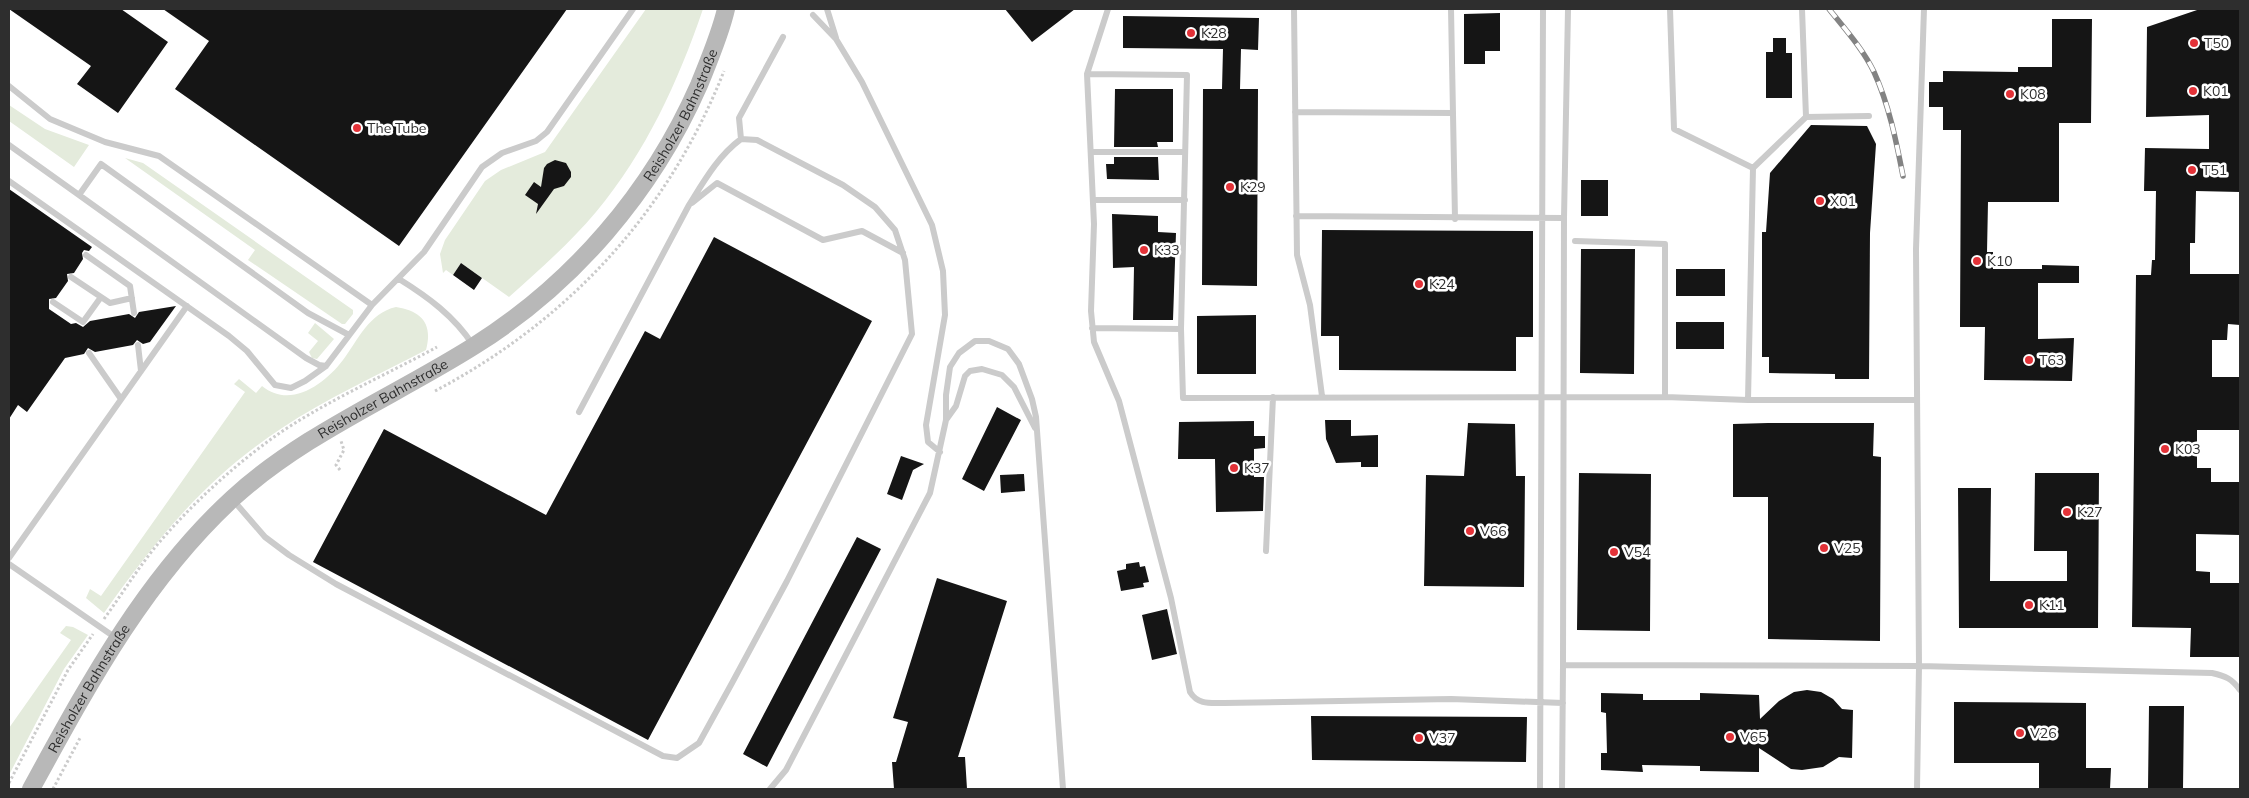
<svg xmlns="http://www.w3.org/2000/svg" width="2249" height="798" font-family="Mulish,sans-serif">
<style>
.green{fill:#e4ebdc}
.building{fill:#151515}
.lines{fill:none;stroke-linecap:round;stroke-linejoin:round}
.path{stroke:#cbcbcb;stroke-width:3;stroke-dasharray:2.5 2.5;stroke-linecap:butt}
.service{stroke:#cbcbcb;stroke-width:6}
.secondary{stroke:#b8b8b8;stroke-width:18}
.rail-casing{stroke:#838383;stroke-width:5.5}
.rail{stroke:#fff;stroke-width:4;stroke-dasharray:11;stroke-linecap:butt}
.poi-dot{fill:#e33238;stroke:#fff;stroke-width:2}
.labels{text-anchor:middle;stroke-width:5;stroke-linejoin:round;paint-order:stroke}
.poi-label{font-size:14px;fill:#2e2e2e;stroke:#fff;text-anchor:start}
.street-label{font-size:14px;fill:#2e2e2e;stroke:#fff}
</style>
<rect width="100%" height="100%" fill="#fff"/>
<path class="green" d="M646 9H703C678 82 646 152 596 212 570 243 539 270 509 297L461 263 453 275 446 270 443 273 440 254 445 240 485 181 501 170 545 152Z
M9 105 45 129 89 145 74 167 9 121Z
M125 158 143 163 353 310V314L345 324H342L248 260 255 250Z
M396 307C422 311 433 324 426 350 378 375 327 398 282 428 205 479 157 538 104 613L86 598 90 589 101 596 245 392 234 384 239 379 256 393 262 386C290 409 324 385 343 360 358 340 369 313 396 307Z
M315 323 334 339 317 359 312 358 309 352 318 341 308 333Z
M66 626 73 627 88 635 64 669 9 775V728L71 640 60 633Z"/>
<path class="building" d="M9 9H121L168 42 118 113 77 84 91 66Z
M163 9H567L399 246 175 89 209 41Z
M1005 9H1075L1032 42Z
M2200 9H2240V192L2196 191 2195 243H2190V274H2240V325L2228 324 2227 340H2212V377H2240V430H2197V468H2211V482H2240V535L2196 534V571L2210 572V583H2240V657H2190L2191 628 2132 627 2136 275H2151L2152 260H2155L2156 191H2144L2145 148 2209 149V115L2146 117 2147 27Z
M1500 13V51H1485V64H1464V14Z
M1123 16 1259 18 1258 50 1241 49 1240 89H1258L1257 286 1202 285 1203 89H1222L1223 49 1123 48Z
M2052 19H2092L2091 123H2059V202H1988L1987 252H1993V269H2042V265L2079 266V283H2038V339L2074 338 2072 381 1984 380 1985 327H1960L1961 130H1943V107H1929V82H1943V71L2018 72V67H2052Z
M1773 38H1786V53H1792V98H1766V52H1773Z
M1115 89H1173V142H1157L1158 147H1114Z
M1811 125 1867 126 1876 144 1870 233 1869 379H1835V374L1769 373V357H1762V232H1766L1770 173Z
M1114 157H1158L1159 180 1107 179 1106 164H1114Z
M555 160 566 163 571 172V177L564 186 554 189 536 214 538 204 525 195 534 182 541 187 544 168 547 164Z
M1581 180H1608V216H1581Z
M9 189 92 247 89 251 84 250 82 253 83 259 74 273 67 274 68 281 56 298 49 299V309L71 324 76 323 83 327 90 321 129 314 135 318 139 312 176 306 150 342 143 344 137 340 133 345 95 352 88 348 84 354 65 358 27 412 18 405 9 419Z
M1112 214 1158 216V232L1176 233 1173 320H1133L1134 267 1113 268Z
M1322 230 1533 231V337H1516V371L1339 370V336H1321Z
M714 237 872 321 648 740 313 562 384 429 546 515 645 331 660 339Z
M1581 249H1635L1634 374 1580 373Z
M461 263 482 278 474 290 453 275Z
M1676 269H1725V296H1676Z
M1256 315V374H1197V316Z
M1676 322H1724V349H1676Z
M997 407 1021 420 984 491 962 479Z
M1325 420H1351V436L1378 435V467H1361V462L1336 463 1326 439Z
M1254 421V436H1265V448L1254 449V477H1264L1263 511 1216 512 1215 459H1178L1179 422Z
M1468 423 1515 424 1516 476H1525L1524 587 1424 586 1426 475 1464 476Z
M1768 423H1874L1873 456 1881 457 1880 641 1768 639V497H1733V424Z
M901 456 924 464 913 470 902 500 887 494Z
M1579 473 1651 474 1650 631 1577 630Z
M2035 473H2099L2098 628H1959L1958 488H1991L1990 581H2067V551H2034Z
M1024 474 1025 491 1001 493 1000 475Z
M857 537 881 549 767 767 743 754Z
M1139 562 1140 567 1145 566 1149 582 1143 583 1144 587 1121 591 1117 571 1126 569V564Z
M937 578 1007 601 958 757H965L967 789H894L892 762H896L908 722 893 718Z
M1167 609 1177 654 1152 660 1142 615Z
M1807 690 1821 692 1833 699 1842 709 1853 710 1852 758 1839 757 1823 767 1802 770 1791 769 1759 748V772L1700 771V766L1642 765 1643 772 1601 770V753H1607L1606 713 1601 712V693L1643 694V700H1700V693L1759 695 1760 719 1779 701 1794 692Z
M1954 702 2086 703V768H2111L2110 789H2039V763H1954Z
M2149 706H2184L2183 789H2148Z
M1311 716 1527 717 1526 762 1312 760Z"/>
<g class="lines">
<path class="path" d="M435 391C569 320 668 213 724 71
M340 470 336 465 344 450 341 441
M104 619C122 594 138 568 157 545 191 505 231 468 274 437 322 403 384 376 437 347
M9 783 68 670 93 634
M53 789 80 738"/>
<path class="service" d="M827 9 836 38
M1108 9 1087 74 1187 75 1181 329 1183 398 1665 397 1748 400H1916
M1294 9 1297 255 1310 305 1322 396
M1451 9 1455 219
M1670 9 1674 129 1753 168
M1802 9 1806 117
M813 15 836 39 862 82 932 225 943 271 945 315 926 425 928 442 940 452
M1087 74 1094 224 1091 311 1094 342 1119 401 1171 598 1190 692C1198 705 1210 703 1224 703L1451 699 1563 703
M9 86 50 119 105 142 159 156 372 305
M1295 112 1453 113
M741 139 739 118 783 37
M9 145 79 195
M1091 152H1185
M9 181 229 336 247 351 275 385 291 388 305 381 326 366 372 305 424 252 482 167 502 153 536 141 547 132 633 9
M1093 200H1185
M692 203 717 183 823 240 862 231 903 253
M1296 216 1564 218
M1575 241 1665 244V397
M86 255 130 286 134 313
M71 277 101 297
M399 279C428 297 454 316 473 345
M53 302 83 322 101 297 110 303 132 298
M1092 328 1181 329
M138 345 141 371
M89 353 121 399
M326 366 319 365 306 358 79 195 101 164 308 313 349 335
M1748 400 1753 168 1806 117 1869 116
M946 420 956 406 965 376 970 371 982 369 1002 375 1014 387 1035 428
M233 500 265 537 289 555 336 584 663 756 677 758 699 743 732 683 787 581 912 334 905 260 895 230 875 207 843 185 757 140 741 139C718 156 704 181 689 205L579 412
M1266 551 1273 397
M9 558 187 306
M9 564 116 638
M1563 665 1564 218 1568 9
M770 789 786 770 930 493 946 420V395L950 367 959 353 975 341H989L1008 349 1019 364 1032 399 1036 417 1063 789
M1540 789 1543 9
M1562 789 1563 665 1919 666 2212 673C2226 676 2232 679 2240 690
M1917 789 1919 666 1916 249 1924 9"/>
<path class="secondary" id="s1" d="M31 789C88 685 144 580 233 498 303 434 393 397 474 346 573 284 652 192 699 85 709 60 720 35 726 9"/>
<g class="rail-casing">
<path id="rail" d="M1829 9C1845 29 1863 49 1874 72 1889 105 1896 140 1903 176"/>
</g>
<use href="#rail" class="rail"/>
</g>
<g class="poi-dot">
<circle cx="1191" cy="33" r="5"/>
<circle cx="2194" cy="43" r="5"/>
<circle cx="2193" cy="91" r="5"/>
<circle cx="2010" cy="94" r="5"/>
<circle cx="357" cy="128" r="5"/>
<circle cx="2192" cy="170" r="5"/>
<circle cx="1230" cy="187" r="5"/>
<circle cx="1820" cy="201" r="5"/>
<circle cx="1144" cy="250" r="5"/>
<circle cx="1977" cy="261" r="5"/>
<circle cx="1419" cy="284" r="5"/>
<circle cx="2029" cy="360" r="5"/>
<circle cx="2165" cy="449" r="5"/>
<circle cx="1234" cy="468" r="5"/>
<circle cx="2067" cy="512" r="5"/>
<circle cx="1470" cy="531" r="5"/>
<circle cx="1824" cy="548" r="5"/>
<circle cx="1614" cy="552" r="5"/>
<circle cx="2029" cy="605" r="5"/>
<circle cx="2020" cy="733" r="5"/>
<circle cx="1730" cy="737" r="5"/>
<circle cx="1419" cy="738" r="5"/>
</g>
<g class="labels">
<g class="poi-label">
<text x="1201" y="38">K28</text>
<text x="2204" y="48">T50</text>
<text x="2203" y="96">K01</text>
<text x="2020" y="99">K08</text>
<text x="367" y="133">The Tube</text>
<text x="2202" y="175">T51</text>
<text x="1240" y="192">K29</text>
<text x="1830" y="206">X01</text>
<text x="1154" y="255">K33</text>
<text x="1987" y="266">K10</text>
<text x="1429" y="289">K24</text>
<text x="2039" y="365">T63</text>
<text x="2175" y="454">K03</text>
<text x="1244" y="473">K37</text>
<text x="2077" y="517">K27</text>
<text x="1480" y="536">V66</text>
<text x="1834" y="553">V25</text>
<text x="1624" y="557">V54</text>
<text x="2039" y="610">K11</text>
<text x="2030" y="738">V26</text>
<text x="1740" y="742">V65</text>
<text x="1429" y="743">V37</text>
</g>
<g class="street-label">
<text dy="5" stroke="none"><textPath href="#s1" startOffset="956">Reisholzer Bahnstraße</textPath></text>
<text dy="5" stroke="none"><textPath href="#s1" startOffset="536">Reisholzer Bahnstraße</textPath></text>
<text dy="5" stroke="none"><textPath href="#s1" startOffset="116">Reisholzer Bahnstraße</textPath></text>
</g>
</g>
<rect width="2249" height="798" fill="none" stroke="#2e2e2e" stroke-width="20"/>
</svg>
